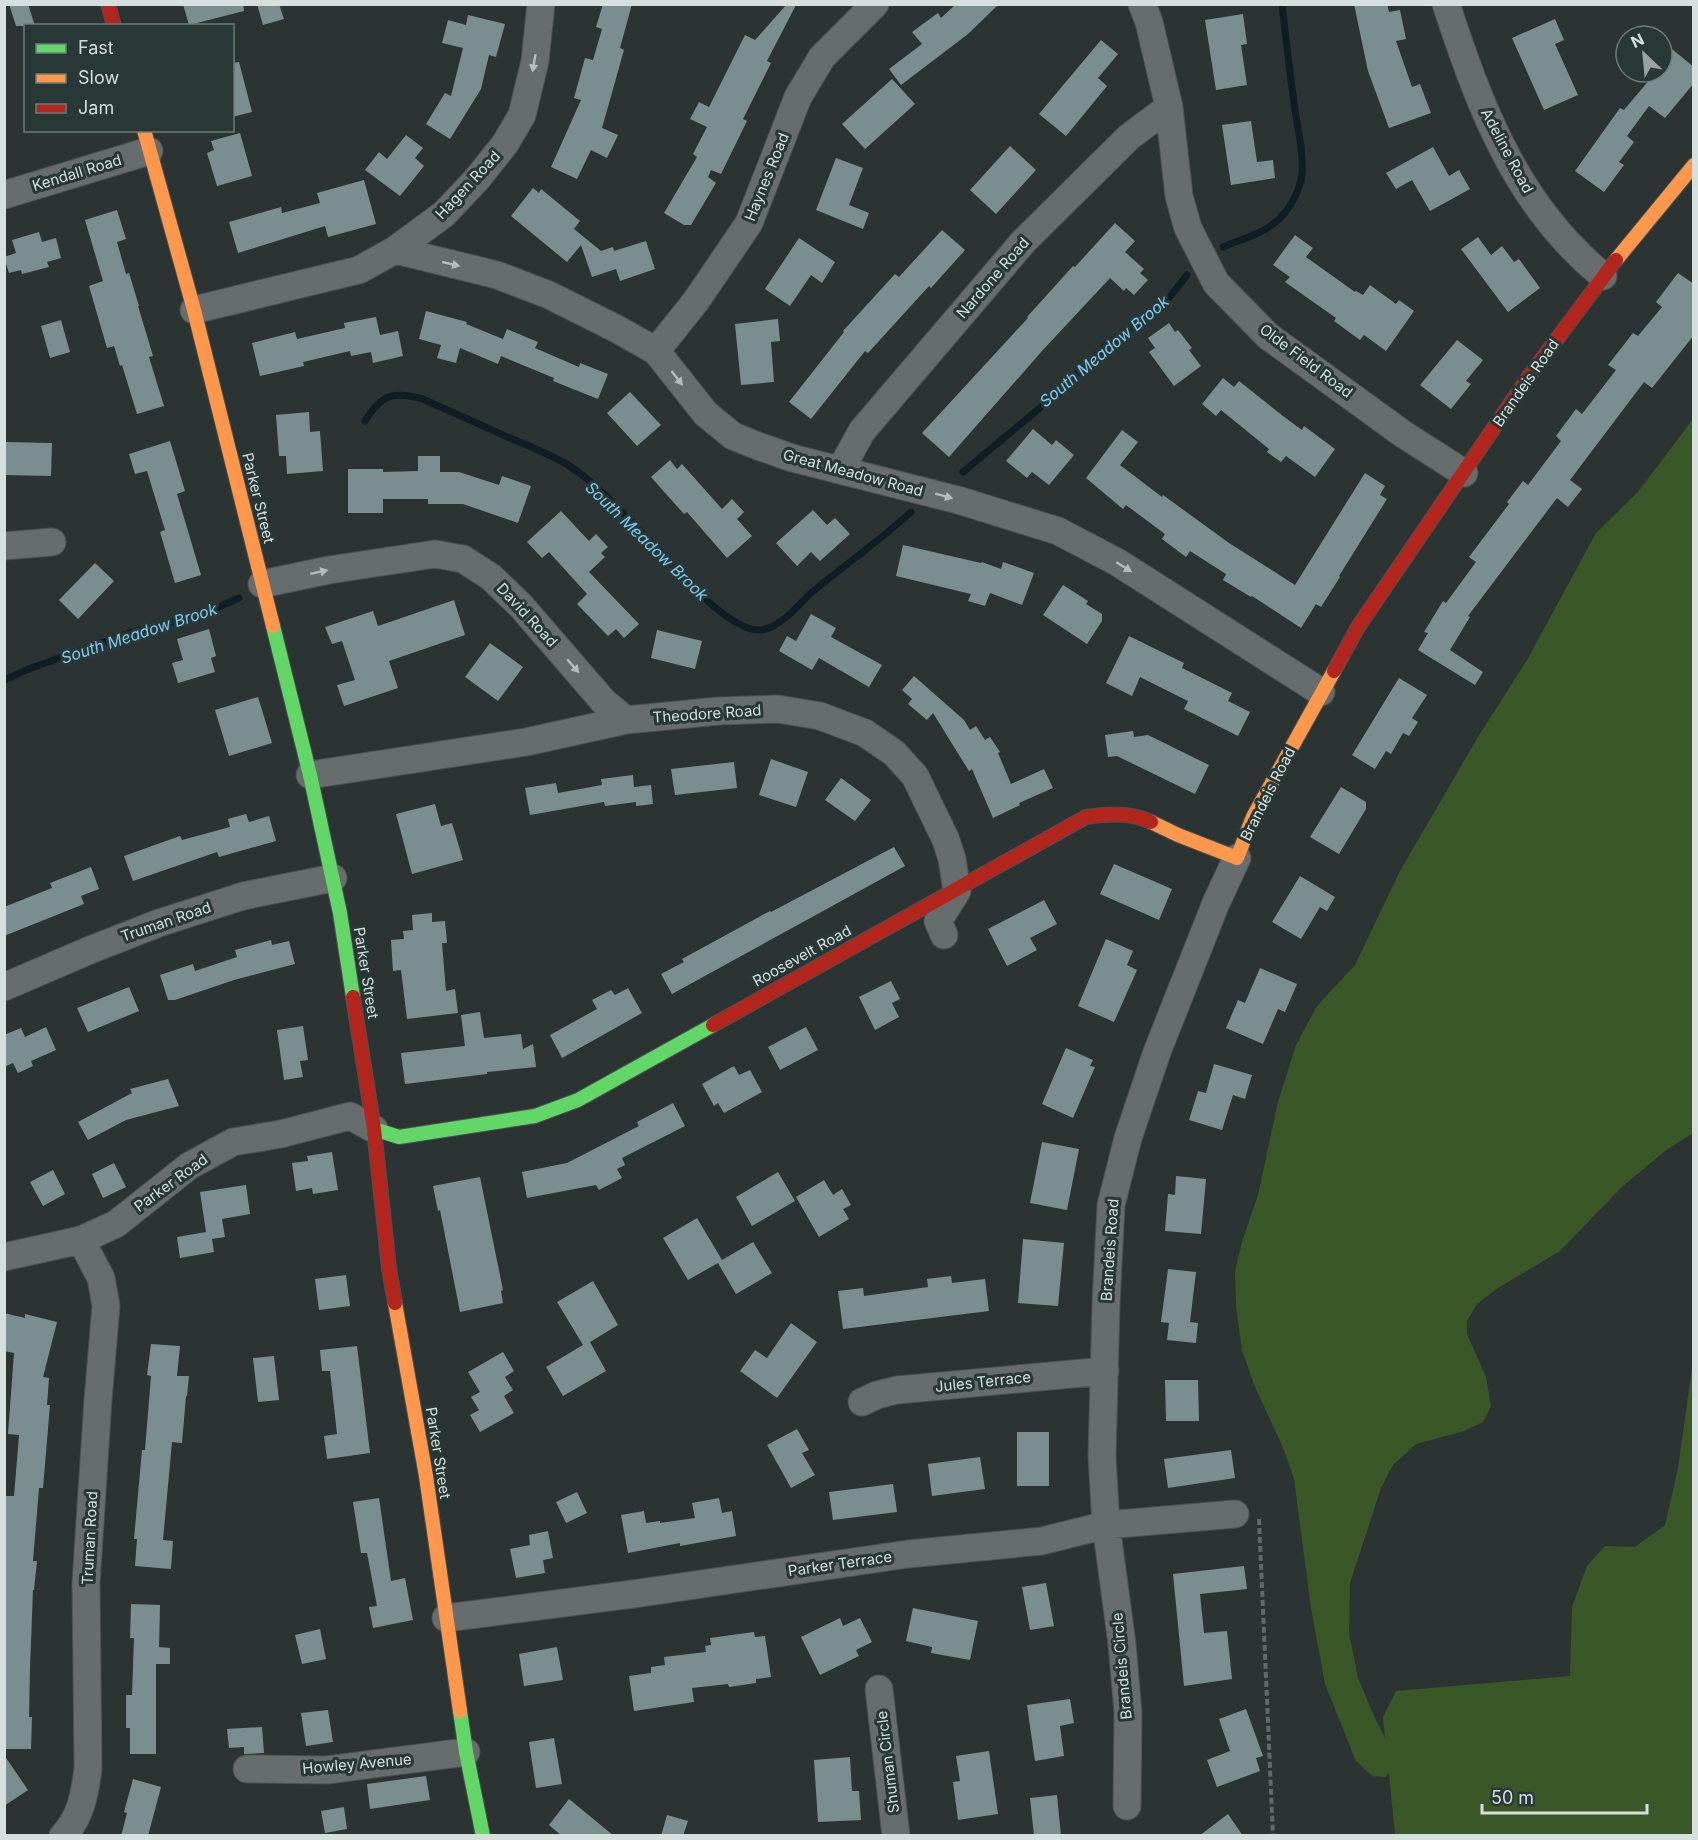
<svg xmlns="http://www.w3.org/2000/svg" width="1698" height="1840" font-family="Inter,sans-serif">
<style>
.green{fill:#3a5728}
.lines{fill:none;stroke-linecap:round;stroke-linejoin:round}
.stream{stroke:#0f1d24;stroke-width:7}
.building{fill:#7b8e8f}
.street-casing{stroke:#4b5251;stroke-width:29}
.fast-casing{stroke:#4b5251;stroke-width:16}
.slow-casing{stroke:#4b5251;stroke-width:16}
.jam-casing{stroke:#4b5251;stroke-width:16}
.path{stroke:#626968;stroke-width:4;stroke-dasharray:6 3;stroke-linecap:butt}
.street{stroke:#676d6c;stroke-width:27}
.fast{stroke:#63d668;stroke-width:14}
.slow{stroke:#ff974d;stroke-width:14}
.jam{stroke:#b3261e;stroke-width:14}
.oneway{fill:#b4bdbb}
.labels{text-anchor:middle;stroke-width:6;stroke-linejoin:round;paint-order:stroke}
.street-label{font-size:15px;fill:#d5dfdd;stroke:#283836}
.water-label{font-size:16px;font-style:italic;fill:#7fcaf2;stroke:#283836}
</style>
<rect width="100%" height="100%" fill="#2c3433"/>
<path class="green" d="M1693 419V1133L1665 1151 1623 1186 1560 1251 1498 1288 1477 1304 1467 1321V1334L1486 1377 1491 1406 1483 1422 1464 1431 1416 1444 1393 1465 1381 1488 1350 1583 1349 1632 1358 1678 1374 1716 1385 1738 1383 1717 1396 1691 1570 1676 1572 1607 1587 1566 1605 1546 1635 1547 1665 1525 1678 1468 1693 1361V1835H1395L1389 1773 1385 1777 1372 1776 1356 1761 1325 1684 1311 1608 1294 1479 1282 1445 1255 1387 1242 1350 1236 1306 1235 1271 1242 1242 1258 1195 1278 1102 1296 1045 1317 1006 1355 965 1400 871 1478 737 1527 660 1596 533 1638 492Z"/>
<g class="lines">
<path class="stream" d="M1223 247C1243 238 1263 235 1280 218 1291 207 1300 190 1302 174 1304 154 1298 130 1295 110 1290 75 1286 40 1282 4
M365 421C382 394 393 391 423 399 452 412 481 425 510 438 529 446 550 454 568 465 599 485 625 516 651 542 674 566 728 633 762 630 766 629 772 627 775 625 790 617 800 603 812 592 845 565 879 541 911 512
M963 472 1047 402 1109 343 1165 303 1187 275
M4 680 31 668 129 633 200 615 239 598"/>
</g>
<path class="building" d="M9 4H28L35 26H16Z
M183 4H243L244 11 189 25Z
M257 4H279L284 19 263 25Z
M603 4H632L620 48 624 50 602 128 618 135 607 158 591 150 577 179 551 167 581 100 574 98 585 58 593 60 602 29 596 27Z
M787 4 796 5 767 61 771 63 743 119 747 121 721 174 711 170 708 177 716 183 691 225H684L664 213 697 157 693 154 707 127 690 119 699 102 709 107 745 35 755 40Z
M956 4H999L968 34 901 85 889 69 922 44 912 32 938 13 941 18Z
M1354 4H1387L1389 12 1400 10 1406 39 1396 41 1412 87 1420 84 1431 113 1389 128 1368 71Z
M1243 14 1247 44 1241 45 1247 85 1216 90 1205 20Z
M468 15 505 24 496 57 489 55 481 89 450 139 426 124 445 93 451 96 463 48 442 43 448 20 466 25Z
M1555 19 1564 40 1555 44 1578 95 1544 110 1512 38Z
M1101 40 1118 54 1098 78 1107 86 1066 136 1039 114Z
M1662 41 1694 67V83L1665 118 1649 106 1627 136 1634 142 1619 162 1624 165 1604 192 1575 171 1620 108 1624 110 1656 72H1662Z
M239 62 252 112 232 117V63Z
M892 79 915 104 865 149 842 124Z
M1251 121 1257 162 1273 160 1275 178 1231 185 1222 125Z
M240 133 252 176 217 186 207 153 214 150 211 141Z
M406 135 423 148 415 158 424 166 400 196 365 170 379 152 387 159Z
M1010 146 1036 170 996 214 970 190Z
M1433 147 1449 176 1459 170 1470 189 1430 211 1412 180 1396 189 1386 173Z
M836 158 863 168 849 205 869 213 863 229 816 210Z
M364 180 376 224 328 237 325 226 238 253 229 222 281 207 282 213 320 203 317 193Z
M533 188 539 193 541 189 580 221 574 229 601 251 613 247 614 251 646 241 655 269 620 281 616 269 592 277 581 245 567 262 511 216Z
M117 210 126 239 117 242 126 274 129 273 139 306H138L153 356 149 357 164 406 137 414 122 365 120 366 114 346 107 348 89 286 103 281 85 220Z
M1115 223 1135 241 1125 252 1144 269 1140 273 1148 280 1134 295 1126 288 1124 291 1110 278 1042 351 949 457 922 433 1028 318 1027 317 1073 266 1075 267Z
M942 230 965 250 931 288 929 286 868 353 865 351 811 419 789 402 844 332 843 331 895 274 899 277Z
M39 232 42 242 56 238 61 258 47 262 49 267 22 274 21 270 9 273 4 257 16 253 12 240Z
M1295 235 1313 248 1306 257 1355 292 1356 291 1363 295 1370 285 1396 304 1399 300 1414 311 1386 351 1364 335 1360 340 1334 321 1336 318 1285 282 1290 277 1273 265Z
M1478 237 1491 255 1502 246 1514 262 1519 259 1540 288 1508 312 1461 249Z
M799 238 835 262 822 283 811 275 790 306 765 289Z
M1678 273 1694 284V335L1652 388 1644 382 1570 480 1582 489 1568 507 1557 498 1468 616 1470 617 1450 650 1483 672 1475 685 1418 650 1428 633 1424 632 1443 601 1446 603 1476 562 1469 557 1509 504 1507 502 1523 481 1528 485 1561 441 1556 436 1576 409 1582 414 1616 370 1608 365 1633 333 1638 336 1662 307 1656 302Z
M426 311 467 322 466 324 503 339 507 329 538 342 535 348 579 367 580 363 608 374 598 399 553 381 554 378 501 356 498 364 460 348 456 363 437 358 441 345 419 339Z
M376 317 380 335 398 331 403 356 373 363 371 352 351 356 350 351 303 362 304 366 260 376 252 343 295 332 297 339 345 328 344 323Z
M778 319 780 341 771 342 774 382 741 385 735 324Z
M61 320 70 352 50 358 41 326Z
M1169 323 1175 332 1178 330 1192 348 1189 350 1201 366 1174 386 1149 352 1155 348 1148 338Z
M1457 340 1483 360 1466 381 1471 384 1451 409 1420 385Z
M1223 378 1234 387 1239 381 1283 416 1302 430 1304 426 1335 449 1315 477 1286 456 1281 462 1267 452 1269 449 1221 410 1216 416 1202 404Z
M630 392 661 425 637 446 607 413Z
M309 412 310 432 320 431 323 471 287 474 286 456H279L276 415Z
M1033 429 1052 445 1056 440 1074 455 1049 485 1032 472 1027 478 1006 461Z
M1122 430 1138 442 1120 465 1162 497 1163 495 1229 543 1295 585 1365 473 1385 486 1380 495 1387 499 1339 576 1340 577 1321 607 1316 604 1301 628 1252 596 1251 597 1223 580 1226 574 1190 551 1186 557 1162 539 1165 534 1126 505 1123 509 1086 478Z
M170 441 185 491 177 494 201 575 175 583 160 532 165 530 147 471 135 474 129 454Z
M4 442 52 443 51 476 4 475Z
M418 456H440V472H459L499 485 502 476 531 486 518 523 463 504H428V499H383V513H348V469H383V472L418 471Z
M670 460 677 469 682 464 722 509 732 499 744 512 737 519 752 536 727 558 687 512 684 514 651 477Z
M813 510 827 525 835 518 850 534 820 561 811 552 797 566 776 543Z
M561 511 589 541 596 534 608 547 601 553 605 557 589 572 639 624 624 638 616 629 608 636 577 604 587 594 549 552 542 558 527 542Z
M903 545 981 563 982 562 1001 569 1003 562 1034 573 1022 605 990 593 985 606 968 601 971 594 896 576Z
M95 563 114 581 78 619 59 600Z
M1063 585 1088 601 1086 604 1102 614V621L1087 644 1043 615Z
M454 600 465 635 389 661 398 688 344 706 337 685 355 680 342 641 332 644 325 627 373 611 378 626Z
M811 614 836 628 831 637 882 665 869 687 819 658 812 670 779 651 787 636 796 641Z
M209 629 216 656 211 658 215 672 178 683 172 663 183 660 177 639Z
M657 630 702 641 695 669 651 658Z
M1129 636 1184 663 1182 668 1232 693 1228 701 1250 712 1238 736 1184 709 1188 701 1140 677 1132 696 1106 683Z
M490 643 523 667 498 701 465 677Z
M914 676 964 720 970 730 976 726 985 740 990 737 1000 752 998 753 1011 784 1044 769 1053 788 1019 803 1020 805 993 818 972 769 969 771 933 713 927 720 908 704 912 699 902 690Z
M1399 678 1427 695 1412 718 1418 722 1409 736 1403 733 1391 754 1386 751 1375 769 1352 755Z
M258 697 272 743 229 756 215 710Z
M1133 731 1134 737 1148 735 1209 765 1195 794 1117 756 1108 757 1105 735Z
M771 759 808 772 796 807 759 795Z
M734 762 737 788 675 795 671 769Z
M633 775 634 787 651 785 653 804 636 806V802L605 806 604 802 530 815 525 788 556 783 558 793 602 785 601 779Z
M841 778 871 800 855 821 825 800Z
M1341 787 1366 802V809L1339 854 1310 837Z
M435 804 441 826 452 823 463 860 412 874 396 814Z
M246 814 249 822 269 816 276 841 219 857 217 852 133 881 124 856 180 836 182 840 230 827 228 819Z
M894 847 905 866 672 994 661 974 684 962 682 959 770 911 771 912Z
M1114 864 1172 889 1159 920 1100 894Z
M91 867 99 889 81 896 84 904 4 936V907L52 888 50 883Z
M1300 876 1335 897 1327 911 1320 907 1301 939 1272 922Z
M1044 900 1057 924 1030 938 1037 950 1007 966 988 929Z
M432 913V922L445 921 447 943H442L446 991 455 989 458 1013 407 1019 401 970 393 971 391 940 404 939 403 931 413 930 412 915Z
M1106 939 1133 951 1127 965 1137 970 1114 1022 1078 1006Z
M271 940 272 945 289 941 295 964 234 980 175 1000H168L160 975 193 964 195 971 237 957 235 950Z
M1260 968 1297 984 1285 1012 1278 1009 1263 1044 1226 1028 1238 1000 1245 1003Z
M891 981 900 999 892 1003 899 1017 875 1030 859 997Z
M129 987 139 1011 88 1032 77 1008Z
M628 988 642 1013 562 1058 550 1035 597 1009 592 1000 611 990 615 995Z
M480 1012 484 1038 521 1034 523 1049 533 1044 536 1067 487 1072V1074L405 1084 401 1053 465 1046 461 1015Z
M303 1026 308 1060 300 1061 303 1077 284 1080 277 1030Z
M46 1027 56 1050 31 1061 33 1066 18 1073 13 1063 4 1067V1035L21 1028 25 1037Z
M806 1027 818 1050 780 1070 768 1047Z
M1066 1048 1093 1060 1090 1066 1095 1067 1073 1118 1042 1104Z
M1214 1064 1252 1075 1245 1099 1233 1095 1222 1130 1189 1120 1198 1091 1206 1093Z
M734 1066 739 1075 750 1070 762 1092 724 1113 718 1103 714 1106 702 1084Z
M168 1079 179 1106 126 1120 88 1140 78 1122 132 1093 130 1089Z
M673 1103 685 1126 622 1158 625 1165 617 1169 622 1178 599 1190 596 1185 527 1198 522 1172 567 1163 639 1126 637 1122Z
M1042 1142 1079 1149 1067 1210 1030 1203Z
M332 1152 338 1190 313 1194 312 1188 296 1191 292 1163 308 1161 307 1156Z
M114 1163 126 1187 103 1198 92 1174Z
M53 1170 65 1194 43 1206 30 1182Z
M778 1172 795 1201 752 1226 736 1197Z
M1176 1176 1206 1179 1201 1234 1165 1231 1168 1194 1175 1195Z
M480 1177 503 1290 501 1291 503 1303 460 1312 440 1210 438 1211 433 1186Z
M824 1180 833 1195 842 1189 851 1205 843 1209 849 1219 819 1237 796 1197Z
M246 1185 250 1214 222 1219 225 1237 212 1239 214 1252 180 1258 177 1237 206 1232 200 1192Z
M697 1218 722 1260 753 1242 772 1273 736 1294 718 1263 688 1280 663 1238Z
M1023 1239 1064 1243 1058 1306 1018 1303Z
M1168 1269 1196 1272 1190 1322 1198 1323 1196 1343 1167 1340 1169 1323 1161 1322Z
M346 1275 350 1306 319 1310 315 1279Z
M951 1276 952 1283 985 1279 989 1311 843 1329 838 1291 863 1288 864 1296 928 1287 927 1279Z
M593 1281 618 1325 590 1342 606 1371 563 1396 546 1367 583 1345 557 1302Z
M4 1313 25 1318V1314L57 1322 43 1377 49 1378 47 1405H50L43 1488H39L33 1561H37L34 1590H33L30 1668 29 1717H32L31 1749H4V1496H14L19 1435 8 1434 14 1353 4 1351Z
M791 1323 817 1342 777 1398 740 1371 755 1350 767 1358Z
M151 1344 180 1346 177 1376H189L187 1396H186L182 1443 172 1442 163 1540 173 1541 171 1569 135 1566 137 1539H134L142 1450H145L151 1376 147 1375Z
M357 1346 370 1453 327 1459 324 1436 337 1434 330 1371H322L320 1350Z
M503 1352 514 1371 505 1377 513 1390 504 1396 514 1413 480 1432 470 1415 479 1410 471 1397 480 1392 468 1372Z
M274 1356 279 1400 258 1402 253 1358Z
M1165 1380H1198L1199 1421H1166Z
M797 1429 809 1450 802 1453 815 1475 791 1488 767 1445Z
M1017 1432H1049V1486H1017Z
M1231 1450 1235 1478 1168 1488 1164 1459Z
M980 1457 985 1489 932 1496 928 1464Z
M893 1484 897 1512 833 1520 829 1492Z
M577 1492 587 1513 566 1523 556 1502Z
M379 1498 391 1581 405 1578 413 1620 373 1628 369 1607 377 1606 367 1553H361L353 1502Z
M719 1498 722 1513 732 1511 736 1536 680 1546V1543L628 1553 621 1515 644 1511 646 1523 660 1521V1523L695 1518 692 1503Z
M548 1531 553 1558 543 1560 545 1573 516 1578 510 1549 530 1545 529 1535Z
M1244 1566 1247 1589 1200 1594 1204 1633 1227 1631 1232 1679 1184 1686 1173 1574Z
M1046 1583 1054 1626 1030 1630 1022 1587Z
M131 1604 160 1605 159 1647 170 1648V1664H156V1754H130V1728H126V1695H132L134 1638H130Z
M913 1608 978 1621 970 1660 931 1653 932 1647 906 1641Z
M840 1618 843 1626 860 1618 872 1642 856 1650 859 1656 820 1675 801 1637Z
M320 1629 326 1659 302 1664 295 1635Z
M754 1632 755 1637 765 1636 771 1677 756 1679V1683L729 1687 728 1684 692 1688 694 1702 634 1711 629 1676 651 1673V1667L665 1665 664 1657 706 1652 705 1646 711 1645 710 1638Z
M557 1647 563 1680 524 1686 519 1654Z
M1070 1699 1074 1723 1060 1726 1064 1756 1035 1761 1027 1705Z
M1246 1709 1263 1756 1256 1758 1260 1771 1217 1787 1207 1760 1230 1751 1219 1719Z
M328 1710 333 1742 306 1746 301 1713Z
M262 1727 264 1753 244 1754V1747L229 1748 227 1729Z
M554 1738 562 1784 536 1788 529 1742Z
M989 1751 998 1814 958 1820 953 1782 960 1781 956 1756Z
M4 1755 28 1790 4 1806Z
M850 1757 852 1791H859L861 1820 818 1822 814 1760Z
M426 1776 430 1800 370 1809 367 1784Z
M133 1779 161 1787 148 1836H121L127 1813 124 1812Z
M1057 1795 1061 1836H1034L1030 1798Z
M569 1799 614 1836H562L549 1825Z
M344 1807 347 1829 325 1833 321 1811Z
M1228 1814 1243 1836H1199Z
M667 1815 688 1821 683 1836H661Z"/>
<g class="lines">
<g class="street-casing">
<path id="street" d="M1142 4 1149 22 1169 107 1179 196 1188 228 1216 283 1268 336 1403 434 1464 473
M1446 4C1480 107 1516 205 1603 276
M4 195 149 151
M395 250 497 275 549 295 617 329 656 351 706 414 733 436 758 446 792 458 958 500 1058 531 1117 562 1321 692
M194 310 359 270 395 250 444 214 477 179 505 144 522 115 535 61 541 4
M656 351 696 301 749 223 798 97 822 57 875 4
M841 469 862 431 1023 242 1129 137 1169 107
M4 546 52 542
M262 584 329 570 435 554 463 559 491 577 521 606 604 702 626 720
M310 775 526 742 626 720 719 711 778 709 820 716 865 733 894 753 915 776 946 840 952 859 957 891 938 921 944 935
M4 987 90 950 159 923 243 896 333 878
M4 1257 81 1240 116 1224 189 1166 233 1142 281 1134 350 1116 374 1129
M862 1402 877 1395 897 1390 1105 1371
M446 1618 633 1594 908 1554 1042 1541 1106 1525 1235 1514
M879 1689 896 1836
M247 1769 327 1770 466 1752
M1127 1806 1128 1712 1122 1644 1106 1525 1102 1457 1106 1304 1111 1205 1128 1138 1157 1052 1216 903 1237 858
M63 1836C81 1817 85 1793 88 1768L86 1583 98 1400 106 1306 101 1278 81 1240"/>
</g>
<g class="fast-casing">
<path id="fast" d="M273 626 310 775 340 913 353 997
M374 1129 399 1137 535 1116 578 1100 713 1025
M460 1711 466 1752 483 1836"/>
</g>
<g class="slow-casing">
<path id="slow" d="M144 130 194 310 273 626
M1616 260 1694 165
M1151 822 1178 835 1237 858 1253 817 1334 671
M395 1303 426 1476 460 1711"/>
</g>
<g class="jam-casing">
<path id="jam" d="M108 4 114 26
M1334 671 1358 627 1530 375 1616 260
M353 997 374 1129 389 1268 395 1303
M713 1025 1086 817C1109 814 1130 812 1151 822"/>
</g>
<path class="path" d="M1259 1519 1273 1836"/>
<use href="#street" class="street"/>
<use href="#fast" class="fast"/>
<use href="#slow" class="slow"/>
<use href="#jam" class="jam"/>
</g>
<defs><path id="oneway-solid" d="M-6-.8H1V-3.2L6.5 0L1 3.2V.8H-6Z" transform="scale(1.5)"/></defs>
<g class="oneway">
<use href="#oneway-solid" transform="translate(534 63) rotate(100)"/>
<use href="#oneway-solid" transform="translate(451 264) rotate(13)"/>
<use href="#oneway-solid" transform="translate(677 378) rotate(52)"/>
<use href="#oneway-solid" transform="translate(944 496) rotate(15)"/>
<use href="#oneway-solid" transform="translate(1124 567) rotate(32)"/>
<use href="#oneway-solid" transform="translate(319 572) rotate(-12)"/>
<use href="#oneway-solid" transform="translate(573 666) rotate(49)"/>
</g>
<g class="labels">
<g class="street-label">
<text transform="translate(1507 151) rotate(62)" y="5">Adeline Road</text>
<text transform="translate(77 173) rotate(-17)" y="5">Kendall Road</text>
<text transform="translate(767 177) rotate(-68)" y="5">Haynes Road</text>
<text transform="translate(468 185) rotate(-47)" y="5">Hagen Road</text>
<text transform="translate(993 278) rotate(-49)" y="5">Nardone Road</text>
<text transform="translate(1306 361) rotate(37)" y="5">Olde Field Road</text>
<text transform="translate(1526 383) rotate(-55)" y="5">Brandeis Road</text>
<text transform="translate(853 473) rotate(15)" y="5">Great Meadow Road</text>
<text transform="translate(258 498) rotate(76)" y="5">Parker Street</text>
<text transform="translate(527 615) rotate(47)" y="5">David Road</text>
<text transform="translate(707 714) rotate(-4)" y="5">Theodore Road</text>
<text transform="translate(1268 794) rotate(-63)" y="5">Brandeis Road</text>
<text transform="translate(166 922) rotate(-19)" y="5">Truman Road</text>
<text transform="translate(802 956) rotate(-29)" y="5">Roosevelt Road</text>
<text transform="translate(366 973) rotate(81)" y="5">Parker Street</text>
<text transform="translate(171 1183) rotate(-36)" y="5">Parker Road</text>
<text transform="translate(1110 1250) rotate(-86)" y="5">Brandeis Road</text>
<text transform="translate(983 1382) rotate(-6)" y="5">Jules Terrace</text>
<text transform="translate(438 1453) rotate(81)" y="5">Parker Street</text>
<text transform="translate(90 1538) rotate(-87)" y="5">Truman Road</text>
<text transform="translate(840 1564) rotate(-8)" y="5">Parker Terrace</text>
<text transform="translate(1122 1666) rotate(-95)" y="5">Brandeis Circle</text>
<text transform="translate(888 1762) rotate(-97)" y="5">Shuman Circle</text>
<text transform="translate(357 1764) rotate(-5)" y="5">Howley Avenue</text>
</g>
<g class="water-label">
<text transform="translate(1104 351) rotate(-40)" y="6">South Meadow Brook</text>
<text transform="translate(647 541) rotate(44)" y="6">South Meadow Brook</text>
<text transform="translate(139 633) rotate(-18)" y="6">South Meadow Brook</text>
</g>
</g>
<rect width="1698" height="1840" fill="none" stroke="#d5dfdd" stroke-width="12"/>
<rect x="24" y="24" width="210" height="108" fill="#283836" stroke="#6d7b79" stroke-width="1.5"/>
<rect x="36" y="44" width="30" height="9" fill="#63d668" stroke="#6d7b79" stroke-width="1.5"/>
<text x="78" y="54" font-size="18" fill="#d5dfdd">Fast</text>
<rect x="36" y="74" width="30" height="9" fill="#ff974d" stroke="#6d7b79" stroke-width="1.5"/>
<text x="78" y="84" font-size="18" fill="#d5dfdd">Slow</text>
<rect x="36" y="104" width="30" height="9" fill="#b3261e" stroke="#6d7b79" stroke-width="1.5"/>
<text x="78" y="114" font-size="18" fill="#d5dfdd">Jam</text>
<g transform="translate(1644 54) rotate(334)"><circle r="28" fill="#283836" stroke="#6d7b79" stroke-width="1.5"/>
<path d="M0-4.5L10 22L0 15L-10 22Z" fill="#9aa3a2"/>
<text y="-9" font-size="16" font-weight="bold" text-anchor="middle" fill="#d5dfdd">N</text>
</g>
<path d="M1482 1804v9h165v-9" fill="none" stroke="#d5dfdd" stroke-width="3"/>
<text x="1491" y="1804" font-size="18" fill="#d5dfdd" stroke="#283836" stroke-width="4.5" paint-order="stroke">50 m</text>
</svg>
